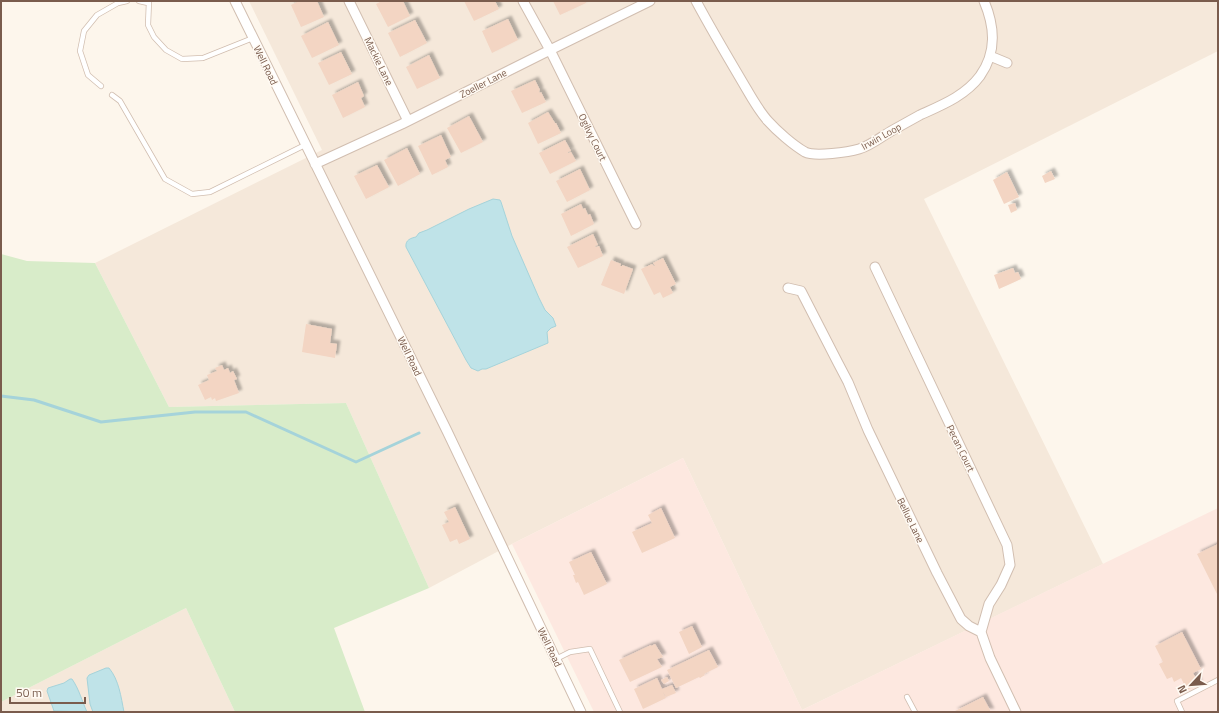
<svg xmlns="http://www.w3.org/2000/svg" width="1219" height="713" font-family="'Titillium Web',sans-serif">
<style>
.residential{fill:#f5e8da}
.commercial{fill:#fde8e0}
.green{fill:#d8ecc9}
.water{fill:#bfe3e8;stroke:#a5d3da}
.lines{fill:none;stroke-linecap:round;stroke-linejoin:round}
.stream{stroke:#a5d3da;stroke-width:3}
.building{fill:#f3d5c3;filter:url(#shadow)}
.lane-casing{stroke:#d1beb0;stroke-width:6}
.street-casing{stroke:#d1beb0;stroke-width:11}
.lane{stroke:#fff;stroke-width:4.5}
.street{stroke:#fff;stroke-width:9}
.labels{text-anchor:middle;stroke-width:3;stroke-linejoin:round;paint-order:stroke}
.street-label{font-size:10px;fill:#7a5c4d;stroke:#fffaf3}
</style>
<defs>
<filter id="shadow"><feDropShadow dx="3.5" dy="-3.5" stdDeviation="1" flood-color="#0004"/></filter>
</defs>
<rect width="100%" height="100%" fill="#fdf6ec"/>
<path class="residential" d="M249 1H1218V51L924 199 1103 564 802 710 683 458 512 544 429 588 346 403 169 407 95 263 322 150Z
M186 608 235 712H1V702Z"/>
<path class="commercial" d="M683 458 802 710 1218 508V712H594L512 544Z"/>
<path class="green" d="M1 254 27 261 95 263 169 407 346 403 429 588 334 628 365 712H235L186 608 1 702Z"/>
<path class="water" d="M493 199 500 200 501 202 512 236 539 298 545 310 553 318 556 326 551 328 547 332 548 343 486 369H482L478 371 471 368 466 360 406 247C405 240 411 238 416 237L419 233 427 230 469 209Z
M106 668H109C119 680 121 697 124 712H93L90 704 87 678 89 675Z
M70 679H72C79 689 82 701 87 712L54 711 47 691 48 688 64 683Z"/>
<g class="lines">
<path class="stream" d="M1 396 34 400 101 422 195 412H246L356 462 419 433"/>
</g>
<path class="building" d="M299 1H317L324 17 301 27 291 5Z
M382 1H403L410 16 388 27 376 4Z
M464 1H495L499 9 474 21Z
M553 1H586V3L560 15Z
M508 19 518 40 492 53 482 31Z
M415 20 427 43 400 57 388 33Z
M328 22 339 45 312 58 301 36Z
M341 52 352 74 329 85 318 63Z
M429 55 440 78 417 89 406 67Z
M535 80 540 90 539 91 540 93 541 92 546 102 522 113 511 91Z
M358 82 364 96 361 98 365 107 343 118 332 95Z
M548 112 555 123H556L561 133 538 144 528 123Z
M469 116 483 142 461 153 447 128Z
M441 135 451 157 445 160 448 167 432 175 418 146Z
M565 140 571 151 568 152V153L571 152 576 161 550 174 539 153Z
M407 148 420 174 398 186 384 160Z
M377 165 389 187 366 199 354 176Z
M580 169 590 190 567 202 556 181Z
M1051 171 1055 179 1045 183 1042 176Z
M1007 172 1019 197 1004 204 993 180Z
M1015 203 1017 210 1011 213 1008 205Z
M581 204 583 209 585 208 588 215 590 214 594 224 571 236 561 214Z
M593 234 598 245 595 246 596 247 599 246 603 256 578 268 567 247Z
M663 258 676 284 670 287 673 293 663 298 660 292 654 295 641 269 652 264 654 266H655L653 263Z
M611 260 621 264 620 266H622V265L633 269 624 294 601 285Z
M1013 268 1015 273 1018 272 1021 279 999 289 994 275Z
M306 324 332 329 330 343 337 344 335 358 302 352Z
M222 365 224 370 228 368 230 373 233 371 237 379 234 380 239 393 216 401 215 398 212 400 211 397 205 400 198 385 209 380 207 375 217 371 215 368Z
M455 507 470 539 459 544 457 539 450 542 442 525 449 522 444 512Z
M661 508 675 538 642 553 632 532 652 523 648 515Z
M1218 544V596L1197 554Z
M591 552 607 584 584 595 578 582 576 583 573 575H575L569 562Z
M692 626 702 647 689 654 679 632Z
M1182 632 1201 669 1193 673 1199 684 1187 690 1181 678 1174 682 1172 677 1167 679 1159 664 1163 662 1155 646Z
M655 644 663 657 657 659 662 667 630 682 619 660 651 645V646Z
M709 650 718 667 704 674 705 675 700 678 699 677 676 688 667 670Z
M667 677 669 681 664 684 661 680Z
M657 678 662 689 672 685 676 693 666 697 663 692 666 698 643 709 634 689Z
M983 697 991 712H953Z"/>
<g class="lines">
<g class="lane-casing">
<path id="lane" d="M139 1 148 3
M149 1 148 25 154 37 166 50 182 59 203 58 253 38
M101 86 88 75 80 51 84 31 97 15 118 3 127 1
M112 95 120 101 165 179 192 194 210 192 305 145
M556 659 570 652 590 649 620 712
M907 697 915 712
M1182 712 1177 701 1218 680"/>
</g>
<g class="street-casing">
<path id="street" d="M235 1 447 431 581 712
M349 1 408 121
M523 1 550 50 636 224
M696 1C711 29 727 56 743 83 750 95 758 110 768 121 777 131 793 145 805 152 815 157 849 152 859 149 872 145 882 136 893 130 902 125 911 120 920 115 942 105 965 96 980 76 997 52 995 27 984 1
M990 56 1007 63
M315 164 402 124 550 50 650 1
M875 267 1007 545 1010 565 1001 585 989 604 981 632
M788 288 801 291 838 363 848 382 868 430 937 573 961 619 969 626 981 632 990 658 1016 712"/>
</g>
<use href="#lane" class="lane"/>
<use href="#street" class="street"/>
</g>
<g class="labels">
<g class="street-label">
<text transform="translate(379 61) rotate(64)" y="4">Mackie Lane</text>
<text transform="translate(266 65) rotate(64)" y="4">Well Road</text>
<text transform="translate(483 83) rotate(-27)" y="4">Zoeller Lane</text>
<text transform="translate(881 136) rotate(-29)" y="4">Irwin Loop</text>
<text transform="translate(593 137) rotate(64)" y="4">Ogilvy Court</text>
<text transform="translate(410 356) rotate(64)" y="4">Well Road</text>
<text transform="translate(961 448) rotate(64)" y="4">Pecan Court</text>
<text transform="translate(911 520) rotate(64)" y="4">Bellue Lane</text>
<text transform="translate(550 647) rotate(64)" y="4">Well Road</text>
</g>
</g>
<rect width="1219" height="713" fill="none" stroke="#7a5c4d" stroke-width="4"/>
<g transform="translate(1191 685) rotate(244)" stroke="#fffaf3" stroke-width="3" paint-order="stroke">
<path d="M0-3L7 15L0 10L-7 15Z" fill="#7a5c4d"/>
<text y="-6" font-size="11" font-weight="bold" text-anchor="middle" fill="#7a5c4d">N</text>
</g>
<path d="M10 697v6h75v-6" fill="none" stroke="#7a5c4d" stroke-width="2"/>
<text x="16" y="697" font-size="12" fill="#7a5c4d" stroke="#fffaf3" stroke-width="3" paint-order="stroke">50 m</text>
</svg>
